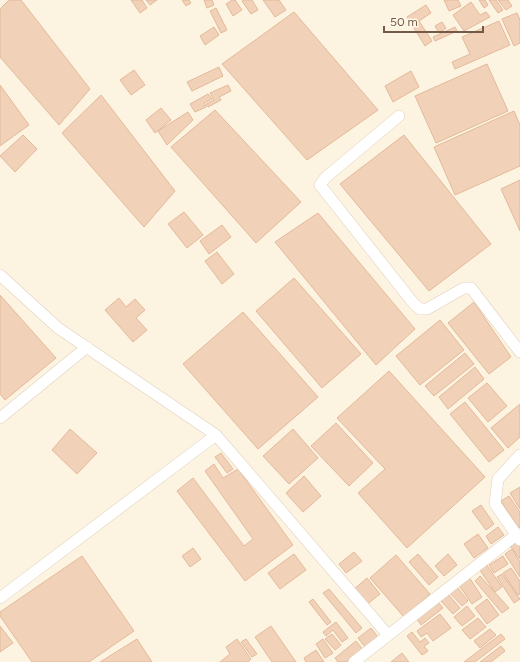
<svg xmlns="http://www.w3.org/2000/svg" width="520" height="662" font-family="Figtree,sans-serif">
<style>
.building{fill:#f1d2b9;stroke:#e4b999}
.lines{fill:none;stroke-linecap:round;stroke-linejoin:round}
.minor-casing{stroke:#e0cfbd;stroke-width:12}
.minor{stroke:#fff;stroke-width:11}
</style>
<rect width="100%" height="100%" fill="#fcf3e1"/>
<path class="building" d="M9 0H21L90 89 59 125 0 57V9Z
M131 0H142L147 8 140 13Z
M146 0H157L150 5Z
M182 0H189L191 3 186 6Z
M204 0H212L214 5 207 8Z
M232 0H235L242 10 233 16 226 4Z
M244 0H252L258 10 251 14 242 1Z
M263 0H279L286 10 275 17Z
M444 0H458L461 6 449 11Z
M479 0H485L488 5 484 8Z
M489 0H496L503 10 498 13Z
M498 0H508L512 6 506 10Z
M471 2 480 15 486 12 490 17 464 31 453 15Z
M426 5 431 13 419 21 432 41 425 46 407 17Z
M216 8 227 30 221 33 210 11Z
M294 12 378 110 307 160 222 64Z
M517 13 520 20V43L514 46 502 19Z
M499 21 510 45 455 69 452 62 470 54 462 37Z
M442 22 446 28 439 33 435 26Z
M214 27 219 35 205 45 200 36Z
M455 27 457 31 435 41 433 37Z
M487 64 508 111 436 143 415 96Z
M219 67 223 76 192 91 187 82Z
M134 70 145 85 131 95 120 80Z
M411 71 419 87 393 102 385 86Z
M0 85 29 125 0 146Z
M228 85 231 91 219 97 221 100 208 107 206 104 214 100 210 93Z
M208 94 212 99 204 103 206 107 195 112 190 104Z
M101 95 175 191 144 227 62 133Z
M161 108 171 120 155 133 146 120Z
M215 110 301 202 256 243 171 147Z
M514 111 520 125V166L455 195 434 147Z
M188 112 193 120 167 145 158 131Z
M23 135 37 149 15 172 0 156Z
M404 135 491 244 429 291 340 184Z
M520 180V231L501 189Z
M184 212 203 235 187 248 168 224Z
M318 213 415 329 376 365 275 242Z
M222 225 231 237 209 254 200 241Z
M217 252 234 274 222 284 205 261Z
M294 278 361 354 322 388 256 311Z
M0 295 56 358 5 400 0 394Z
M119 298 126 307 135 299 145 310 136 318 147 330 133 342 105 310Z
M474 302 511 357 489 374 448 323Z
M243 312 318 397 258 449 183 364Z
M440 320 464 350 420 385 396 356Z
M465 353 474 364 434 396 425 386Z
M475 367 484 379 448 409 439 397Z
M389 371 485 477 407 548 358 493 385 469 337 418Z
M487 383 507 406 488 422 468 398Z
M465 402 504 450 489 462 450 414Z
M520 404V437L508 448 491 428Z
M336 423 373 463 349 486 311 446Z
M70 429 97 453 77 474 52 450Z
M293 429 318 458 289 484 263 456Z
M221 453 233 469 227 473 215 457Z
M214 464 223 478 238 469 293 545 245 581 177 491 193 478 244 546 253 539 205 471Z
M304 476 321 496 303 512 286 493Z
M520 487V509L510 493Z
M509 496 520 512V527L519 528 501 501Z
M481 505 494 524 486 530 472 511Z
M498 527 504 535 491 544 486 536Z
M478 534 488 548 474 558 464 544Z
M517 539 520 543V559L509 544Z
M193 548 201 559 190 567 182 556Z
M512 549 520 562V577L505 554Z
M354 552 362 561 346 573 339 564Z
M294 554 306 570 280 589 268 573Z
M418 554 438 577 429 585 409 562Z
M448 554 457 565 444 576 435 566Z
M396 555 430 594 404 617 370 578Z
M82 556 134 631 89 662H32L0 616V612Z
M503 556 508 564 494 573 489 565Z
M486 564 502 587 495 592 479 569Z
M511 568 520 581V594L518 595 503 573Z
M502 574 520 599 514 603 497 577Z
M480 576 509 608 502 613 475 581Z
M469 577 482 597 472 604 458 584Z
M367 578 380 594 365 606 352 591Z
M457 587 468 601 462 606 450 593Z
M329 589 362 628 356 633 323 593Z
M448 594 460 608 453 614 441 601Z
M313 599 331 622 327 625 309 602Z
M487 599 499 615 487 624 475 608Z
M438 602 443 608 421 625 417 619Z
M467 606 475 616 462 626 454 617Z
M440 614 451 628 433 641 427 633 421 637 417 631Z
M478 618 486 627 470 639 462 630Z
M336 622 348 638 342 642 333 630 326 636 323 632Z
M0 626 13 643 0 652Z
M271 626 296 662H272L255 637Z
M371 628 378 637 365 647 358 638Z
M490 629 496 635 480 648 474 641Z
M412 632 420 642 425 638 429 643 424 646 428 651 422 655 407 636Z
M332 634 341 645 335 650 325 639Z
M501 634 505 639 475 662H464Z
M137 639 152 662H100Z
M237 639 251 659 248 662H220L230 654 226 647Z
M246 639 257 654 252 657 241 642Z
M323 639 333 653 325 658 316 644Z
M356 641 364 651 350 662H338L335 658Z
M501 646 505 651 491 662H480Z
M316 650 324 662H306L304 658Z
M402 653 409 662H391Z"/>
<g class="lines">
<g class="minor-casing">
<path id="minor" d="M399 116 325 178 320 185 414 304 420 309H427L464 288H471L520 352
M0 275 58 328 216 435 388 635
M0 418 87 347
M520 455 498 479 495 504 520 540
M0 598 216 435
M354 662 516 535"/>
</g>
<use href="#minor" class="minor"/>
</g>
<path d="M384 26v6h99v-6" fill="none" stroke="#735948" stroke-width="2"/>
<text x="390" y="26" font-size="12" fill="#735948" stroke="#fff7e7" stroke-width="3" paint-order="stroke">50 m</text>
</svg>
